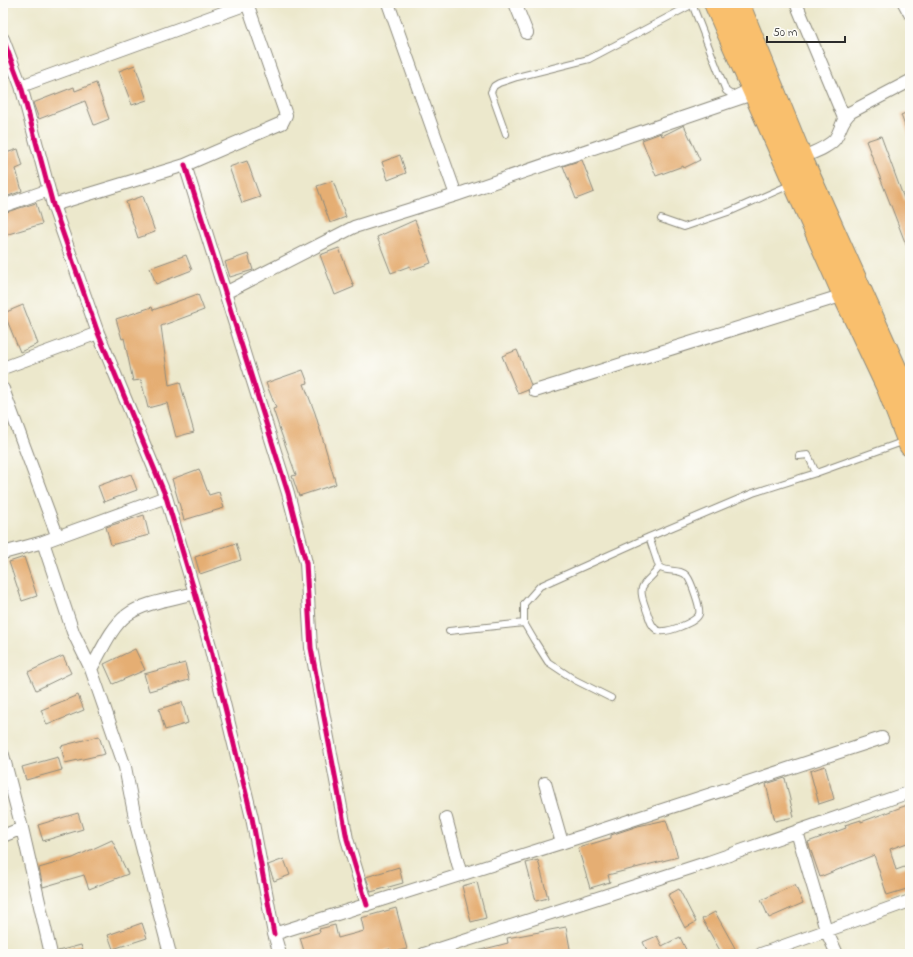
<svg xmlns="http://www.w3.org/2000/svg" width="913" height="957" font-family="'Indie Flower',sans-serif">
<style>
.building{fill:#e5ae73}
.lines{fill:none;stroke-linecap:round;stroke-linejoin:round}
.lane-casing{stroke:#8c8a7c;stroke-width:8}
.street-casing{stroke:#8c8a7c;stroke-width:14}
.highway-casing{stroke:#8c8a7c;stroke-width:24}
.lane{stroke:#fff;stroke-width:6}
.street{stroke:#fff;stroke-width:12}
.highway{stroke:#f9bf6d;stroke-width:22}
.cycleway-casing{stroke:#fdfcf7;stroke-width:8}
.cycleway{stroke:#d6006c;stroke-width:5}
</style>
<rect width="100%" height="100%" fill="#fdfcf7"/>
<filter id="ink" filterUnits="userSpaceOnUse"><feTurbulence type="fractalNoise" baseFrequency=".025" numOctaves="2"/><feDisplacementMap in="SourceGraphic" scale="8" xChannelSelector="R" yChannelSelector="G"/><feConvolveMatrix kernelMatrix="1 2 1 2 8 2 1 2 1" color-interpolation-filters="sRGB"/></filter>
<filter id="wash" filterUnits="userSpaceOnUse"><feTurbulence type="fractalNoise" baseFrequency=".012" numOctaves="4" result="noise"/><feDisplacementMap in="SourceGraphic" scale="16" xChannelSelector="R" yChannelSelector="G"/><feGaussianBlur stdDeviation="0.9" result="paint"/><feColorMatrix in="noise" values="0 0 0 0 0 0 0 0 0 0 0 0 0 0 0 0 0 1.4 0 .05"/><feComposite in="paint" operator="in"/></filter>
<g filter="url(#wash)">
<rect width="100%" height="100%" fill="#ece8cc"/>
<g id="blocks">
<path class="building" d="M135 65 147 100 132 105 119 71Z
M96 83 109 119 94 125 85 101 39 119 33 103 74 87 75 91Z
M910 111V137H909L901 115Z
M684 125 700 160 684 168 683 166 656 176 642 140 661 133 662 136Z
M881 136 910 215V255L866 141Z
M18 149 23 166 16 169 22 191 3 198V154Z
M400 155 406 173 388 180 382 162Z
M582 160 594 192 576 199 563 166Z
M247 161 260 197 242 203 229 167Z
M333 181 346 217 330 223 317 186Z
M143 196 155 232 138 238 126 202Z
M36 203 42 224 5 235 3 213Z
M415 220 431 263 411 270 410 266 391 273 377 237Z
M339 248 354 287 335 295 320 255Z
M248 254 253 270 230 277 225 262Z
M186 255 192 270 156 284 150 268Z
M198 294 204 310 161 326 169 385 180 382 194 432 176 437 167 403 148 408 141 380 133 381 124 338 122 339 116 319 152 307 153 310Z
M23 305 38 344 20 352 4 313Z
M517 350 531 385 528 390 518 394 502 356Z
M303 370 308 383 304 384 315 413 336 484 299 496 292 476 296 475 280 430 273 409 276 408 266 383Z
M199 469 209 495 219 492 224 508 184 520 172 479Z
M131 474 137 490 104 502 98 486Z
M144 515 149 535 111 545 106 527Z
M236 543 241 560 200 574 195 557Z
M24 557 37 596 22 601 9 562Z
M135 649 145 670 113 684 104 664Z
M63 656 71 673 36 690 28 672Z
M185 663 189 680 149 691 144 674Z
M78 695 84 710 47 725 41 710Z
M182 702 188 723 165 730 159 709Z
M99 736 105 754 65 763 61 746Z
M58 757 62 770 26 780 22 767Z
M825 766 834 799 819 804 810 771Z
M785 778 794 817 775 821 766 784Z
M910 804V842L890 849 896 870 910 865V888L887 895 874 855 820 877 808 842 846 828 845 825 861 820V822Z
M78 813 83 829 43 841 38 825Z
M666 820 678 857 608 875 610 882 590 888 578 848 611 838V835L638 826Z
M112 840 128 874 89 889 84 875 43 887 39 868 73 858Z
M284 859 290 875 274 881 268 865Z
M538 860 548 898 536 901 526 863Z
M399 867 403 883 371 892 366 877Z
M477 882 486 918 471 922 462 886Z
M795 885 803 903 769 918 761 900Z
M679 889 696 922 685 928 668 895Z
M396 908 407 949 391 953 390 949 374 954H305L300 938 320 932 319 929 335 925 338 938 364 931 361 918Z
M715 912 735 948 724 954H722L702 919Z
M142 923 147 938 113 949 108 935Z
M566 927 571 954H477V951L508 943 507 938Z
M657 936 662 946 680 937 688 954H646L648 953 643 942Z
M81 945 84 954H58V951Z"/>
</g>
</g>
<g filter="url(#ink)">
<use href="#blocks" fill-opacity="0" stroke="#8c8a7c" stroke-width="1"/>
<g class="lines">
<g class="lane-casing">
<path id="lane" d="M694 3V9L726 91 732 95 749 87
M506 134 491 92 494 86 499 83 517 77 589 59 693 4
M661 219 684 227 731 211 792 184
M799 456 808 455 816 473
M649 537 659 567C667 573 680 568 687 576 691 581 701 608 699 614 697 622 664 635 657 630 650 626 649 616 646 609 644 602 640 595 642 588 645 580 655 575 659 567
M449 631 524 623
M611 698 575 680 548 662 534 640 524 623V604L540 586 649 537 753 493 816 473 905 441"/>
</g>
<g class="street-casing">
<path id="street" d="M388 3 456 195
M515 3 527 33
M796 3 844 118
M904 3 910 14
M3 39 21 86 53 205 98 333 166 497 195 593 210 646 252 818 274 934
M21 86 247 4
M801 158C811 153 828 148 835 139 842 129 840 121 851 112L910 81
M185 165 288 493 306 563 311 648 347 839 367 905
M53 205 185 165 282 123 286 115 247 3
M3 206 49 190
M225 293 354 227 456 195 755 93
M3 368 98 333
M3 389 57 535
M535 391 844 295
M43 542 73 632 91 669 125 767 137 828 170 954
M3 553 43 542 166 497
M91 669C101 652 111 627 127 615 145 602 173 599 195 593
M3 755 22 828
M545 783 562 843
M446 818 461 875
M797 832 826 930 837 954
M3 836 22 828 51 954
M280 954 274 934 589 834 882 738
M424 954 709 862 910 792
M761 954 910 901"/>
</g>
<g class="highway-casing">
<path id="highway" d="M715 3 844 295 888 388 910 445
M738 3 801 158 910 401"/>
</g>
<use href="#lane" class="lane"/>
<use href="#street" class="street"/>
<use href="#highway" class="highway"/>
<g class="cycleway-casing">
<path id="cycleway" d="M3 39 21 86 53 205 98 333 166 497 195 593 210 646 252 818 274 934
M185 165 288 493 306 563 311 648 347 839 367 905"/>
</g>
<use href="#cycleway" class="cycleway"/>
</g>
</g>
<rect width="913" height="957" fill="none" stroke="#fdfcf7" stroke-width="16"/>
<path d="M767 36v6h78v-6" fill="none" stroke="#2b2b2b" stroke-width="2"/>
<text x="773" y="36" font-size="12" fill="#2b2b2b" stroke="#fdfcf7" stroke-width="3" paint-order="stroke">50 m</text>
</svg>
